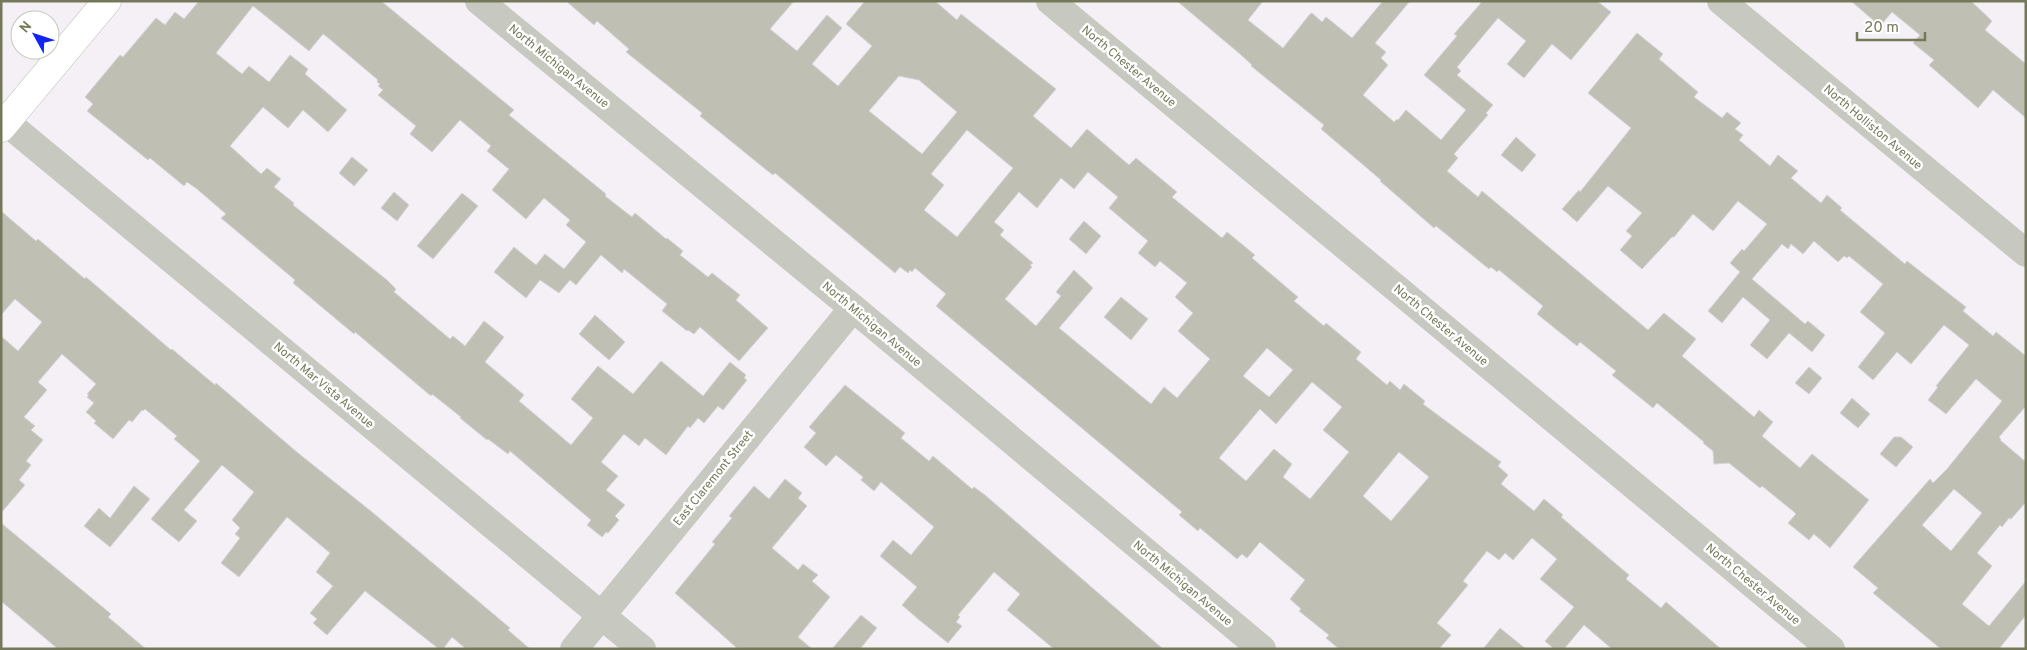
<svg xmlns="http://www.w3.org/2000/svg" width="2027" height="650" font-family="Overpass,sans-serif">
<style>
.building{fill:#bfbfb4;stroke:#d5d3d6;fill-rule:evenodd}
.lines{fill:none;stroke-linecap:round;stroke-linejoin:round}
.secondary-casing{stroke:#bbbcb1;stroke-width:29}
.street{stroke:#c7c8bf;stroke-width:28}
.secondary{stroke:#fff;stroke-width:28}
.labels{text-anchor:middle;stroke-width:5;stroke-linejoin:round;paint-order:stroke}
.street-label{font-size:12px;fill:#757859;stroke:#fff}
</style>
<rect width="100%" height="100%" fill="#f4f0f5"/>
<path class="building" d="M199 1H381L514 110 509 115 606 194 605 196 632 217 635 213 666 239 667 238 683 251 680 255 708 277 712 273 740 295 736 300 768 328 739 361 700 327 694 334 688 330 687 331 662 311 667 304 624 269 622 273 601 255 576 285 570 280 559 293 540 280 526 298 494 272 514 247 536 265 545 254 564 269 586 242 566 225 570 220 544 198 526 219 492 190 509 169 487 151 491 146 460 120 432 152 410 134 416 126 378 95 383 90 378 86 380 84 377 82 378 80 326 36 323 34 309 51 253 6 216 53 242 74 249 66 269 82 290 55 308 69 305 74 347 110 328 132 303 110 288 128 263 107 230 146 261 174 267 168 281 179 274 187 294 203 293 205 387 280 396 289 394 292 450 339 453 336 465 346 484 321 504 337 485 362 524 395 519 401 571 445 593 418 571 399 598 366 633 394 661 361 703 396 730 362 746 375 744 378 747 380 723 410 718 406 704 423 698 418 690 428 688 426 666 455 645 438 639 446 624 434 601 462 618 476 606 490 625 505 615 516 619 520 608 533 606 532 602 537 587 525 591 520 510 451 508 454 488 439 487 440 460 418 461 417 432 394 431 396 355 332 354 334 293 283 295 280 221 218 226 214 197 189 187 182 184 186 150 158 148 160 87 111 93 104 85 97 120 55 123 57 156 18 165 25 175 12 184 19Z
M566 1H794L770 29 797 51 827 15 842 28 812 64 838 86 872 46 846 24 865 1H935L957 20 961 14 1056 89 1033 116 1071 148 1087 129 1129 165 1136 158 1177 192 1172 197 1222 238 1227 232 1255 255 1252 258 1298 297 1294 301 1324 326 1326 323 1361 352 1356 359 1387 385 1390 381 1400 390 1404 384 1425 401 1423 404 1501 462 1498 466 1508 475 1501 484 1534 511 1544 499 1563 515 1561 517 1629 575 1626 579 1661 608 1666 602 1721 649H1612L1584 625 1564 649H1554L1545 641 1574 607 1540 579 1557 559 1532 538 1513 560 1505 553 1499 560 1487 551 1463 581 1468 585 1437 623 1451 635 1439 649H1339L1326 638 1329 635 1299 611 1301 609 1290 599 1305 580 1260 542 1247 558 1242 554 1237 559 1200 528 1198 531 1179 515 1182 512 936 306 946 294 915 268 912 272 910 270 908 273 900 267 895 273 775 173 773 175 764 168 700 116 702 113 626 52 629 49 597 21 594 25ZM899 76 919 80 957 112 922 154 869 111ZM967 130 1013 168 957 237 924 210 944 185 931 174ZM1088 172 1118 197 1109 208 1148 241 1138 253 1155 267 1160 261 1187 283 1175 297 1193 313 1178 331 1210 359 1177 398 1164 387 1151 404 1059 328 1093 288 1074 270 1056 292 1061 296 1036 326 1005 299 1032 267 1030 265 1033 263 1000 235 1004 230 994 222 1019 192 1037 208 1061 178 1074 189ZM1267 348 1293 370 1269 397 1243 376ZM1312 382 1342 407 1323 430 1349 452 1310 499 1283 477 1292 464 1274 449 1246 481 1219 458 1260 409 1276 424ZM1399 452 1429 477 1391 521 1363 496Z
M1177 1H1263L1248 20 1283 48 1310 14 1312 13 1322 22 1326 17 1352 38 1383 1H1410L1375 43 1386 52 1381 58 1388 65 1363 95 1394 122 1397 119 1398 120 1406 110 1441 140 1466 110 1424 75 1457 36 1454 34 1481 3 1479 1H1597L1611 12 1571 60 1552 44 1524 78 1507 64 1526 41 1498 18 1457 67 1461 71 1457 75 1493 105 1486 113 1488 115 1454 154 1458 158 1447 171 1478 197 1482 191 1648 330 1664 313 1696 339 1682 356 1754 417 1759 410 1773 422 1762 436 1800 468 1812 454 1869 500 1830 548 1814 534 1809 540 1788 523 1796 514 1793 511 1762 486 1760 488 1729 463 1714 464 1713 451 1703 443 1704 442 1657 403 1653 408 1612 375 1616 371 1580 342 1577 346 1537 314 1543 306 1499 270 1497 272 1491 267 1489 269 1436 226 1434 228 1380 181 1381 180 1321 129 1324 125 1251 66 1252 65 1240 54Z
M1851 1H1971L1992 21 1985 30 2026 64V118L1993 90 1978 108 1929 65 1934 60 1913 43 1920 35 1892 12 1880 26Z
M1637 33 1663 54 1659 59 1698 92 1694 97 1722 118 1727 112 1741 123 1735 129 1743 135 1739 140 1770 166 1778 155 1798 171 1791 178 1821 203 1827 195 1842 208 1840 210 1905 264 1907 261 1966 307 1963 311 1993 336 1996 332 2026 356V406L1999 437 2001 439 2000 440 2026 462V502L2011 519 2009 518 2002 527 2000 525 1977 553 1992 566 1962 604 1989 626 2026 581V615L1999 649H1941L1873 593 1878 588 1853 567 1930 479 1933 483 1947 469 2002 401 1976 379 1946 414 1928 400 1938 387 1936 386 1969 345 1944 325 1911 364 1897 352 1873 380 1858 367 1885 333 1860 312 1883 284 1849 256 1847 258 1844 256 1838 262 1814 241 1803 254 1791 244 1788 249 1782 244 1752 279 1805 324 1808 321 1825 335 1812 352 1789 333 1767 359 1750 345 1770 320 1743 297 1722 323 1708 311 1740 272 1730 263 1742 249 1744 251 1767 224 1738 201 1713 231 1693 214 1674 237H1672L1642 269 1620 250 1632 236 1626 231 1642 213 1608 186 1577 222 1562 209 1579 190 1580 192 1631 128 1588 93ZM1954 489 1982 513 1951 551 1922 525Z
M1516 137 1536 155 1522 172 1501 155Z
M352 157 368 170 354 186 339 173Z
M394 192 409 205 397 221 381 208Z
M462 193 478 206 433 259 417 246Z
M1 211 36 241 38 239 85 279 86 277 171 350 172 349 215 385 216 383 298 453 372 512 510 628 508 630 530 649H466L452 637 443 649H439L365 591 327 635 313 623 317 619 310 613 333 586 316 572 330 553 287 517 239 577 221 563 240 538 235 534 240 528 232 520 254 492 222 465 184 510 197 521 179 542 151 519 200 461 174 439 177 436 145 409 143 411 142 410 132 422 129 420 113 439 94 423 96 421 86 412 94 403 87 397 89 395 87 394 96 384 62 354 38 382 47 390 24 417 35 426 31 430 43 440 26 461 31 465 19 480 25 485 1 513V336L18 351 42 322 15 299 1 315Z
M1084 221 1101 236 1086 254 1069 239Z
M1121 297 1148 319 1131 340 1104 317Z
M595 315 625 342 609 360 579 334Z
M1809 367 1822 378 1809 394 1795 383Z
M845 385 905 433 901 438 929 461 933 456 972 489 974 487 985 495 1163 649H1054L1007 610 1020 594 994 572 958 615 960 617 956 622 962 626 948 643 918 619 902 605 917 587 880 556 893 540 911 555 934 527 881 482 874 491 861 480 863 477 836 455 826 466 804 447 816 433 809 427Z
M1852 398 1870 414 1858 428 1840 413Z
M1894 437H1901L1913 447 1896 467 1880 454Z
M785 479 802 493 798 498 807 506 772 548 798 570 803 564 818 575 812 581 830 597 798 637 812 649H738L675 593 715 544 712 542 732 518 729 516 754 486 769 499Z
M134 486 150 499 110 547 84 526 99 508 110 518Z
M1 523 111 614 108 617 146 649H58L1 601Z
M861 615 877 628 860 649H832Z
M1500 628 1526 649H1483Z"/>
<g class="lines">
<g class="secondary-casing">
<path id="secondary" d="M1 128 107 1"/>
</g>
<path class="street" d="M479 1 853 308 1262 649
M1050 1 1831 649
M1721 1 2026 253
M6 122 642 649
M574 649 853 308"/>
<use href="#secondary" class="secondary"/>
</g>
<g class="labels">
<g class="street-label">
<text transform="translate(559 66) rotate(39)" y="4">North Michigan Avenue</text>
<text transform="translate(1129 66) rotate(40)" y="4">North Chester Avenue</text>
<text transform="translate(1873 127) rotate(40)" y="4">North Holliston Avenue</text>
<text transform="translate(872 324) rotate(40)" y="4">North Michigan Avenue</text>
<text transform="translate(1441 325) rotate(40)" y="4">North Chester Avenue</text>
<text transform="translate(324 385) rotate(40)" y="4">North Mar Vista Avenue</text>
<text transform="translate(713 478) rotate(-51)" y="4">East Claremont Street</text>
<text transform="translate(1183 583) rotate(40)" y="4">North Michigan Avenue</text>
<text transform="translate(1753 584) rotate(40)" y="4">North Chester Avenue</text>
</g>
</g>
<rect width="2027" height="650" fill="none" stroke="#757859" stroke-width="5"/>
<g transform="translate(35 35) rotate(310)"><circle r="24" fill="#ffffff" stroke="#c8c9bd"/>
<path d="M0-4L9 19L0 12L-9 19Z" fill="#1224f3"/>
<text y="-8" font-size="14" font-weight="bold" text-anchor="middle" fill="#757859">N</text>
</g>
<path d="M1857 32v8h68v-8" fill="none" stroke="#757859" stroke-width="2.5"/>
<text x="1864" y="32" font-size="15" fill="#757859" stroke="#ffffff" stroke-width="4" paint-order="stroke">20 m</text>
</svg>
